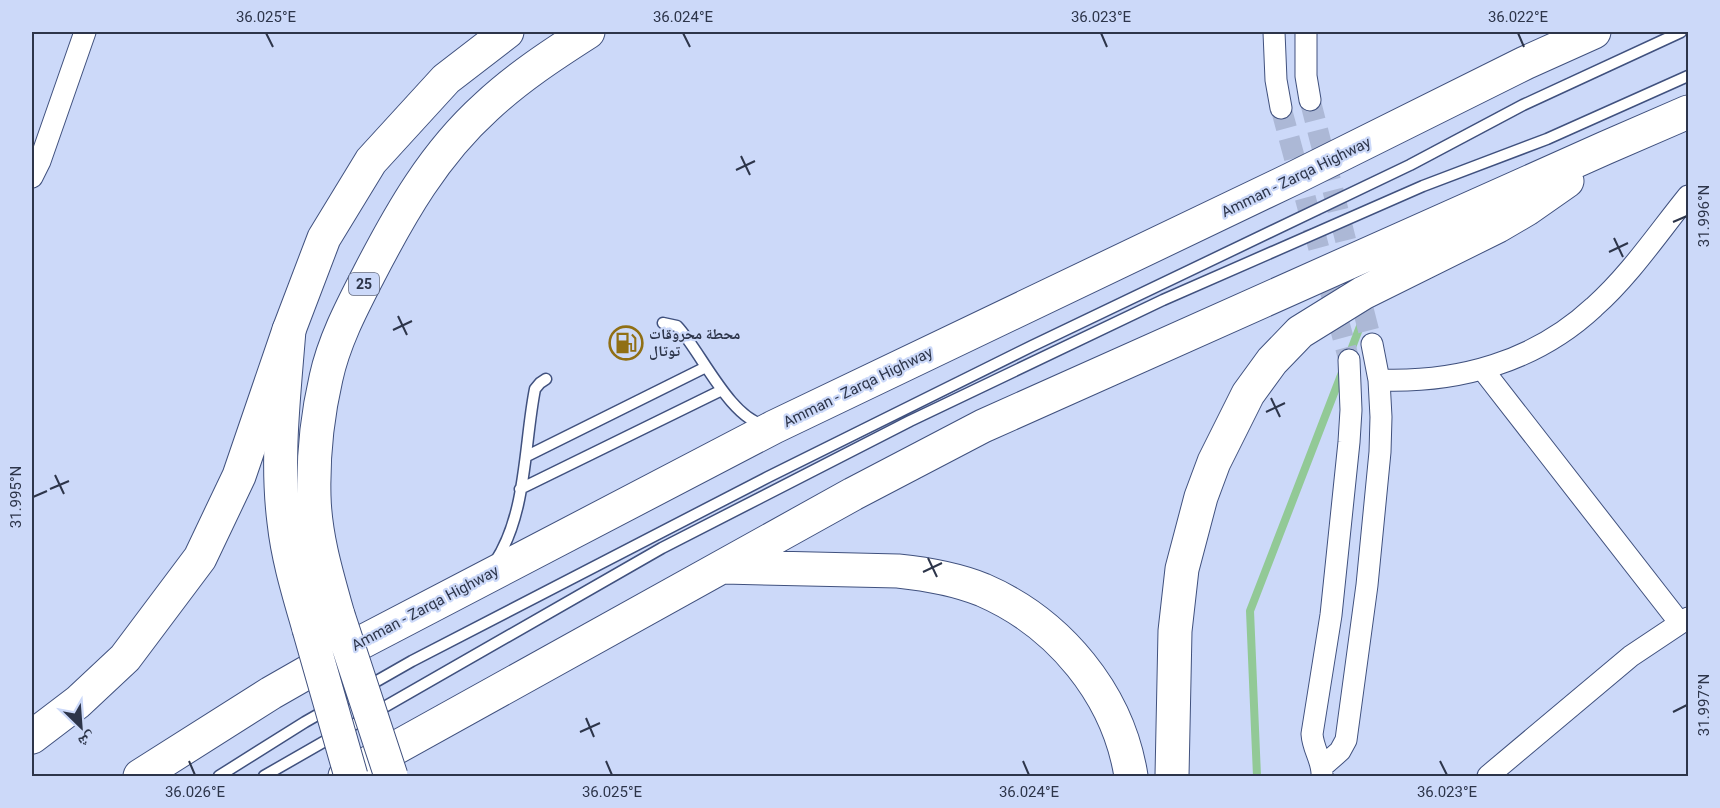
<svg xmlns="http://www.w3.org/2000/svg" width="1720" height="808" font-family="Roboto,'Noto Naskh Arabic',sans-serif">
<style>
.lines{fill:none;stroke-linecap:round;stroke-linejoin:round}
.stream{stroke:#92c996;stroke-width:8}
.street-tunnel{stroke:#acb8d6;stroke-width:21;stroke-dasharray:21 10;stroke-linecap:butt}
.lane-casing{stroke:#40517e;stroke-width:13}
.street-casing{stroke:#40517e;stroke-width:23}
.primary-casing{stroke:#40517e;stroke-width:35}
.highway-casing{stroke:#40517e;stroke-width:35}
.lane{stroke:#fff;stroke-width:10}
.street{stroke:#fff;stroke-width:21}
.primary{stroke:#fff;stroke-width:33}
.highway{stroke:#fff;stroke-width:33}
.highway-bridge-casing{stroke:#40517e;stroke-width:35;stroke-linecap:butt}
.highway-bridge{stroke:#fff;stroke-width:33}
.ticks{fill:none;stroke:#2d354a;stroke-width:2}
.labels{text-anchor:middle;stroke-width:4.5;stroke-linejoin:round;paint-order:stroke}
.shield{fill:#ccd9f9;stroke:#5d667e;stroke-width:1.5}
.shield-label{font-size:14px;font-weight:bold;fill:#2d354a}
.street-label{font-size:15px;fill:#2d354a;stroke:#ccd9f9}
.poi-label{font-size:15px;font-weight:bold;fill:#2d354a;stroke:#ccd9f9;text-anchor:start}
.neatline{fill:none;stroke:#2d354a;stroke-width:2}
.ticks-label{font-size:15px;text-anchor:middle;fill:#2d354a}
</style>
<rect width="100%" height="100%" fill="#ccd9f9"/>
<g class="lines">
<path class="stream" d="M1348 358 1370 300
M1257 776 1250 611 1343 370"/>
<path class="street-tunnel" d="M1310 100 1372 344
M1281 108 1349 360"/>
<g class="lane-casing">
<path id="lane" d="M663 323 677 326C700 350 730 419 765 425
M527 456 706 367
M520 489 722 390
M495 562C527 514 524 444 535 389L540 383 546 379
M219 776 305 722 412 661 768 477 1032 346 1410 165 1523 105 1681 32
M264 776 662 548 910 421 1163 300 1423 186 1547 139 1688 76"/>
</g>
<g class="street-casing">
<path id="street" d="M1274 32 1276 80 1281 108
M1306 32V76L1310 100
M32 177 40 161 85 32
M1483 370 1680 623
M1379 380C1458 383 1535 362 1594 307 1630 275 1658 233 1688 196
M1323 766 1340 751 1346 740 1367 585 1380 452 1381 417 1379 380 1372 344
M1322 776C1323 761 1313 750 1312 734L1331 615 1349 442 1351 410 1349 360
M1488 776 1631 656 1688 618"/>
</g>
<g class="primary-casing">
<path id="primary" d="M338 615C327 576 315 537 314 496 313 456 317 417 326 378 334 341 352 307 369 274 401 212 434 154 486 107 517 78 552 55 588 32
M32 737 78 702 125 658 200 558 239 476 289 330 324 238 371 161 446 79 507 32"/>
</g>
<g class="highway-casing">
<path id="highway" d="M289 330C284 394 276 459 284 522 288 559 299 594 309 629
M724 567 898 571C927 574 956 579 983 590 1059 623 1118 694 1131 776
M140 776 271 693 341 653 774 427 1292 179 1525 63 1594 32
M345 776 853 494 983 426 1605 148 1688 112
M1172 776 1175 631 1182 569 1201 497 1214 462 1248 394 1272 361 1300 332 1363 293 1498 226 1527 209 1567 181"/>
</g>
<use href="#lane" class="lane"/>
<use href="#street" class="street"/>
<use href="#primary" class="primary"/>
<use href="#highway" class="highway"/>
<g class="highway-bridge-casing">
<path id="highway-bridge" d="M338 615 391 776
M309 629 351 776"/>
</g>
<use href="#highway-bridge" class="highway-bridge"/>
</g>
<path class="ticks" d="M266 33 273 47M683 33 690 47M1101 33 1107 47M1518 33 1524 47M741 156 750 175M736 170 755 161M1673 222 1687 216M1614 238 1623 257M1609 252 1628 243M398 316 407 335M393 330 412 321M1271 398 1280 417M1266 412 1285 403M55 475 64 494M50 489 69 481M33 497 47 491M928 558 937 577M923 572 942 563M1673 712 1687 705M586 718 594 737M580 732 600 723M189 761 195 775M606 761 612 775M1023 761 1029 775M1440 761 1447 775"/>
<defs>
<g id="fuel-ring" transform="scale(1.725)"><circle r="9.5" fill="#ccd9f9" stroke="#906f14" stroke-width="1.5"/><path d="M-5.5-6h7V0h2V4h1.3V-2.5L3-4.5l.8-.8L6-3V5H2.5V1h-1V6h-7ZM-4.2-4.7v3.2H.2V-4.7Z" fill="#906f14"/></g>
</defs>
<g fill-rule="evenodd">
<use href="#fuel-ring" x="626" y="343"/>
</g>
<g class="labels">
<rect class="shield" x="349" y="273" width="30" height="22" rx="4.5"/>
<g class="shield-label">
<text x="364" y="289">25</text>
</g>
<g class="street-label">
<text transform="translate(1296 177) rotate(-26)" y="5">Amman - Zarqa Highway</text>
<text transform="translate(858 387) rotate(-26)" y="5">Amman - Zarqa Highway</text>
<text transform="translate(425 608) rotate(-28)" y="5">Amman - Zarqa Highway</text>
</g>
<g class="poi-label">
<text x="649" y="339">محطة محروقات<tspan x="649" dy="17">توتال</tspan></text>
</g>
</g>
<rect width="1720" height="808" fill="none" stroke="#ccd9f9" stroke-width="66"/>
<g transform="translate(81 727) rotate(155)" stroke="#ccd9f9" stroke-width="4.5" paint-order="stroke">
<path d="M0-4.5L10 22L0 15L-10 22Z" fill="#2d354a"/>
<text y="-9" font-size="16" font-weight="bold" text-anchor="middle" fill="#2d354a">ش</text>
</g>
<rect x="33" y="33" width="1654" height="742" class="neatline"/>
<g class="ticks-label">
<text x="266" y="22">36.025°E</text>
<text x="683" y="22">36.024°E</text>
<text x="1101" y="22">36.023°E</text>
<text x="1518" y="22">36.022°E</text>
<text transform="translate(1704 216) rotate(-90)" y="5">31.996°N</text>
<text transform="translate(16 497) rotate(-90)" y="5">31.995°N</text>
<text transform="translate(1704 705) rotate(-90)" y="5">31.997°N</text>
<text x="195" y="797">36.026°E</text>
<text x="612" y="797">36.025°E</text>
<text x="1029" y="797">36.024°E</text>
<text x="1447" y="797">36.023°E</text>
</g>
</svg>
